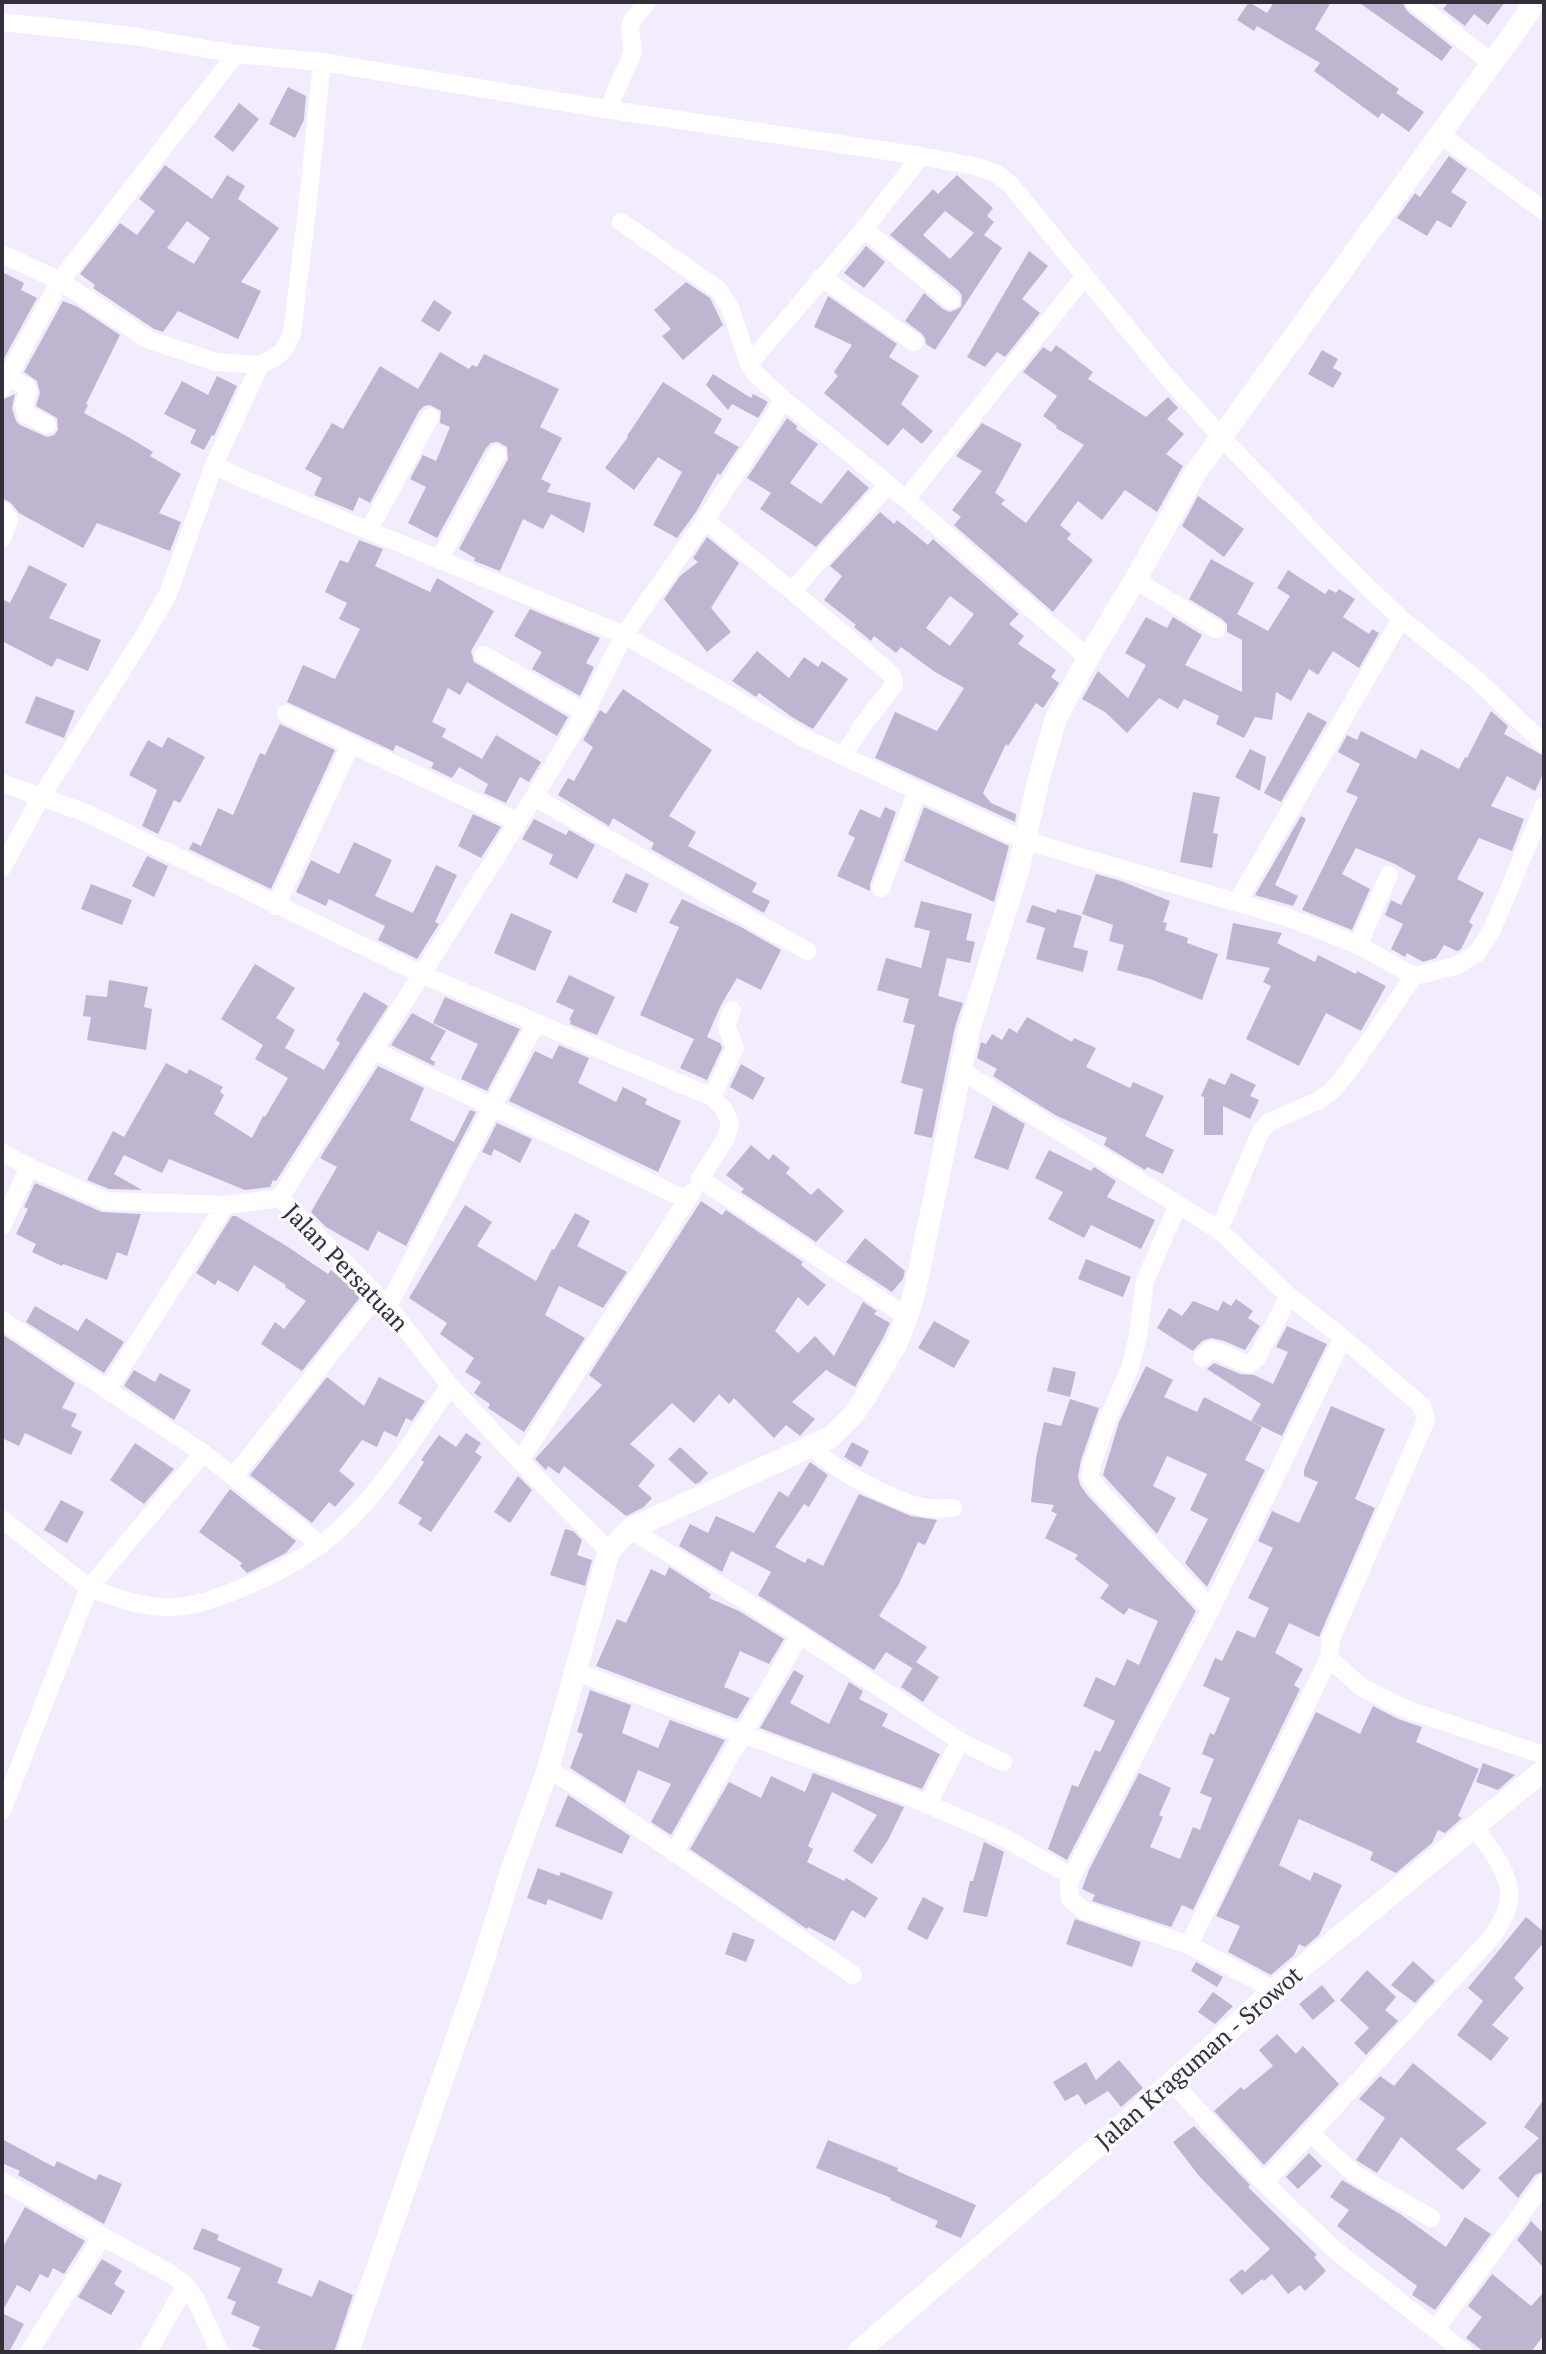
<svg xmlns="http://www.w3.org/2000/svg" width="1546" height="2354" font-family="'PT Serif',serif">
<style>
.building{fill:#bfb5d1;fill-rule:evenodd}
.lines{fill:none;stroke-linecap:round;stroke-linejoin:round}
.minor{stroke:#fff;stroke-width:18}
.tertiary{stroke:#fff;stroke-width:22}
.labels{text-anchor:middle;stroke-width:6;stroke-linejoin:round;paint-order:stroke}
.street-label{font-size:24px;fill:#332f3a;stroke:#fdfdfd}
</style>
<rect width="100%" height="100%" fill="#f2ecfe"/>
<path class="building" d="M1249 2 1267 13 1274 2H1331L1315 29 1399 89 1396 93 1424 112 1409 132 1382 113 1378 118 1314 71 1320 63 1257 26 1254 31 1237 20Z
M1358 2H1402L1407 11 1452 47 1442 61Z
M1449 2H1505L1488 25 1474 14 1465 26 1443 9Z
M288 87 306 96 304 120 295 138 269 124Z
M239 103 259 119 233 152 214 137Z
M1449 156 1467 169 1451 192 1467 202 1451 228 1437 220 1427 236 1397 218 1415 193 1420 197Z
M165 165 212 199 227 175 245 186 238 199 279 228 241 282 261 291 238 339 178 311 163 332 154 329 93 288 95 285 80 274 120 223 137 235 155 211 139 199ZM187 221 210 238 194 264 167 248Z
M957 175 993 208 987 216 994 222 984 235 1002 248 935 350 926 344 925 338 921 333 905 321 924 293 943 309 950 312 961 307 962 296 959 291 890 235 933 189 938 194ZM945 211 974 233 950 259 923 235Z
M866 246 885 262 864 288 844 273Z
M1029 251 1048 266 1022 299 1040 313 1005 357 997 352 985 367 967 357Z
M2 272 24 283 21 290 37 298 2 362Z
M686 282 710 298 723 325 683 360 662 336 671 329 654 310Z
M828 296 897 344 889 357 919 376 901 404 933 431 922 444 903 428 888 446 824 393 838 376 834 372 852 345 814 327Z
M434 300 452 312 439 332 421 321Z
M63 301 78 307 120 335 86 404 88 405 84 413 130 438 153 452 150 456 181 474 159 513 181 522 170 551 97 523 83 548 19 513 11 503 2 498V400L15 394 12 408 16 421 20 425 47 437 54 435 58 430 57 418 36 406 40 393 37 381 24 372Z
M1056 345 1093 372 1088 379 1146 417 1168 397 1178 408 1167 419 1184 434 1166 454 1183 466 1157 512 1125 490 1102 520 1078 501 1060 525 1071 534 1067 539 1093 560 1053 612 954 525 961 517 952 510 982 471 956 456 982 423 1022 444 995 493 1005 500 1001 504 1026 523 1084 445 1056 428 1057 426 1043 416 1057 396 1023 372 1043 347 1051 352Z
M1322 350 1338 359 1333 368 1342 373 1333 388 1308 374Z
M440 352 469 369 472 365 477 367 484 354 559 389 540 427 562 438 541 479 551 484 547 492 591 503 584 533 551 514 543 529 523 519 500 571 474 561 475 558 459 549 508 459 507 447 498 442 491 443 486 448 437 538 408 523 426 487 410 479 423 455 436 461 450 427 440 423 441 411 430 405 424 406 419 411 370 503 359 497 353 511 314 495 322 478 305 469 332 423 343 429 380 366 418 389Z
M713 374 751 398 753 394 768 402 758 418 732 404 728 410 706 385Z
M217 376 237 386 214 436 212 435 204 450 190 443 196 430 164 414 182 381 208 395Z
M663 382 722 419 714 433 739 447 720 475 718 473 696 512 677 538 653 525 682 472 658 457 634 490 605 468 628 437 627 436Z
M787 418 797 426 796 429 818 444 790 483 821 504 848 470 869 488 816 547 760 509 771 493 747 478Z
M1198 496 1244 529 1224 557 1182 526Z
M880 512 894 524 897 520 928 545 933 539 1019 614 1009 624 1024 636 1018 644 1056 670 1051 677 1059 683 1055 690 1043 708 1036 703 1008 746 1006 744 983 793 991 803 1016 814 1015 822 875 758 895 712 937 731 964 688 935 672 901 647 896 653 874 636 871 641 854 627 856 625 824 600 842 576 830 566ZM950 596 974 614 950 646 926 628Z
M707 537 739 563 711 608 731 632 707 652 664 599 680 576 698 562 693 558Z
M359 540 383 549 375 566 430 592 437 578 494 611 471 651 474 662 568 717 557 736 467 682 460 695 448 688 432 722 446 729 442 737 482 759 496 735 541 762 529 782 520 777 506 803 484 793 488 784 459 767 452 778 431 768 434 763 396 745 393 751 287 702 303 665 335 679 360 629 339 619 347 603 325 592 340 560 348 563Z
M1211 559 1254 583 1237 614 1268 631 1290 596 1277 588 1288 570 1325 594 1329 589 1336 593 1339 589 1355 599 1343 617 1369 634 1372 629 1379 633 1359 668 1333 651 1318 675 1309 669 1291 701 1276 692 1272 720 1255 717 1244 738 1216 724 1219 716 1184 699 1178 709 1159 698 1127 733 1105 712 1082 699 1098 671 1128 698 1146 665 1125 653 1146 617 1167 628 1173 617 1202 635 1185 665 1242 692V640L1227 632V624L1222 619 1189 599Z
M29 565 67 584 49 618 101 640 88 671 57 658 52 667 2 641V599L10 603Z
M530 609 600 638 586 663 594 667 580 696 532 669 542 652 514 636Z
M757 651 789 678 804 657 818 667 822 661 848 679 813 729 792 717 759 693 756 697 732 681Z
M623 689 712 750 669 816 696 832 688 846 757 883 752 892 770 901 764 913 651 849 654 843 613 818 609 826 558 795 568 778 574 781 593 747 583 740 600 710 606 714Z
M36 696 75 711 64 738 25 723Z
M1491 711 1508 726 1504 734 1544 756V772L1535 791 1507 776 1491 806 1524 819 1512 851 1479 838 1457 879 1484 893 1469 922 1473 925 1461 949 1457 951 1444 945 1436 958 1423 962 1407 953 1405 957 1391 949 1403 924 1385 915 1391 900 1401 905 1416 876 1395 864 1356 848 1342 874 1370 889 1352 930 1302 910 1358 797 1346 792 1360 764 1338 752 1347 735 1357 740 1361 731 1416 759 1421 749 1459 769 1465 757 1467 758Z
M1308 712 1327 722 1281 802 1264 793Z
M280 724 335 750 271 889 189 849 193 842 201 846 218 808 233 815 260 753 265 755Z
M168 737 205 757 180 803 174 800 158 834 142 826 157 790 129 775 148 740 162 748Z
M1250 749 1266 757 1260 791 1235 777Z
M1193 792 1220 797 1213 833 1218 834 1212 868 1180 862Z
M885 807 896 812 870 884V891L837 876 855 838 848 834 860 809 880 818Z
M924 807 1009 846 994 902 904 861Z
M473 814 501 827 481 858 458 846Z
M1301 816 1306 819 1275 885 1298 896 1293 906 1255 895Z
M534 819 566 835 569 830 595 845 577 879 549 864 553 855 522 839Z
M354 842 392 860 375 896 413 913 436 865 457 875 435 922 439 924 417 959 378 940 385 926 329 899 326 906 296 892 311 860 339 874Z
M147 856 168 866 154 897 132 886Z
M626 873 649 884 636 913 612 902Z
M1096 874 1121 881 1170 901 1163 922 1167 923 1165 930 1188 938 1187 943 1218 954 1202 1000 1150 979 1117 970 1124 945 1109 941 1113 925 1082 914Z
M91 884 132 900 122 925 81 909Z
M682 899 741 927 781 950 761 990 737 978 721 1005 707 1037 720 1043 722 1048 707 1080 680 1068 694 1039 640 1015 679 927 669 923Z
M921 901 972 914 966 940 975 942 970 963 947 958 938 996 963 1003 955 1027 932 1138 914 1134 923 1089 901 1083 915 1025 903 1022 909 999 877 990 886 958 921 968 930 931 914 927Z
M1032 905 1056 913 1057 909 1082 916 1073 947 1088 951 1083 972 1036 959 1045 928 1026 922Z
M511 913 552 931 535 971 494 953Z
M1233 923 1282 933 1277 943 1315 962 1318 955 1356 974 1357 971 1386 986 1361 1031 1326 1013 1299 1066 1246 1039 1271 986 1263 982 1270 968 1226 959Z
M255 964 295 988 276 1018 295 1030 285 1048 324 1070 340 1043 336 1040 364 992 388 1006 276 1181 273 1180 270 1187 245 1190 169 1159 162 1173 124 1155 114 1174 142 1190 109 1189 87 1180 113 1131 124 1137 166 1063 187 1074 189 1069 223 1087 220 1092 224 1095 214 1114 252 1138 263 1116 265 1117 288 1078 255 1059 263 1045 221 1019Z
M569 975 615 997 597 1035 570 1024 571 1021 569 1020 574 1010 556 1002Z
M109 980 148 987 144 1007 152 1009 146 1050 87 1040 91 1017 83 1016 86 995 107 997Z
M445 997 520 1029 487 1091 461 1079 478 1044 433 1023Z
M412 1013 446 1031 430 1059 435 1062 434 1066 391 1045Z
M1027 1017 1072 1042 1074 1038 1096 1048 1086 1067 1130 1088 1133 1082 1164 1096 1145 1136 1174 1150 1163 1174 1147 1167 1145 1170 1104 1145 1107 1138 1057 1116 993 1076 997 1069 977 1058 981 1042 986 1044 992 1034 1002 1040 1009 1028 1017 1033Z
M559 1045 589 1058 578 1083 616 1102 623 1087 647 1099 645 1104 681 1121 658 1172 509 1101 535 1051 552 1059Z
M741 1064 765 1078 753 1100 730 1087Z
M378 1066 424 1088 410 1120 454 1142 470 1110 476 1112 406 1246 378 1231 368 1251 326 1227 311 1212 337 1167 320 1158Z
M1231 1073 1256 1085 1250 1096 1259 1100 1250 1119 1223 1106V1135H1204V1097L1201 1096 1209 1078 1225 1085Z
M993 1105 1025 1124 1008 1170 974 1158Z
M497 1123 532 1139 520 1163 494 1149 491 1156 482 1152Z
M751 1145 769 1160 773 1154 790 1168 786 1173 811 1195 818 1188 844 1211 816 1242 741 1192 744 1189 726 1175Z
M1049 1150 1091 1171 1094 1167 1116 1181 1107 1197 1155 1220 1141 1249 1091 1225 1084 1238 1048 1219 1063 1192 1035 1178Z
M35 1183 102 1212 141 1214 127 1256 117 1252 107 1280 63 1264 62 1266 32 1252 36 1244 16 1234 28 1209 24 1207Z
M701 1201 722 1215 726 1210 800 1260 803 1262 801 1265 826 1285 808 1306 798 1297 775 1331 798 1353 815 1336 834 1356 863 1302 877 1311 874 1314 890 1323 883 1338 855 1387 826 1370 792 1402 815 1419 800 1436 786 1425 774 1438 734 1398 729 1404 719 1394 694 1423 672 1403 630 1444 655 1465 638 1486 652 1498 644 1507 626 1516 564 1466 559 1474 548 1466 546 1470 535 1459 602 1385 589 1375Z
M465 1205 492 1222 477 1246 536 1281 552 1249 554 1250 575 1213 590 1221 577 1246 627 1272 603 1308 559 1286 545 1315 585 1338 524 1432 488 1408 490 1404 474 1393 481 1382 465 1372 474 1358 440 1334 447 1323 409 1298Z
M232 1216H236L285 1245 328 1274 331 1270 361 1296 302 1371 261 1344 275 1322 284 1329 306 1301 285 1287 286 1285 254 1265 238 1292 218 1280 215 1285 196 1273Z
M865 1238 905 1271 903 1279 892 1292 846 1262Z
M1086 1259 1131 1277 1123 1297 1078 1279Z
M1236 1299 1253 1311 1248 1318 1260 1326 1245 1350 1224 1341 1211 1338 1202 1341 1193 1351 1157 1328 1169 1308 1182 1316 1193 1301 1218 1311 1223 1301 1231 1306Z
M35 1306 78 1331 86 1318 124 1342 104 1373 26 1322Z
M934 1321 970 1341 954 1368 918 1348Z
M1287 1326 1327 1344 1282 1436 1251 1421 1261 1404 1207 1369 1214 1363 1240 1374 1254 1375 1273 1384 1288 1352 1276 1347Z
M2 1334 75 1383 62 1408 77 1414 71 1426 82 1432 71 1455 25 1433 19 1446 2 1438Z
M1146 1366 1173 1380 1164 1397 1197 1412 1204 1397 1262 1427 1245 1460 1265 1470 1207 1587 1185 1563 1208 1519 1190 1510 1207 1474 1167 1456 1153 1486 1176 1498 1157 1534 1103 1475 1119 1422Z
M1053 1367 1076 1372 1070 1397 1047 1391Z
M134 1370 155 1382 160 1373 191 1390 174 1420 124 1386Z
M327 1377 364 1406 379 1377 425 1401 412 1421 406 1418 397 1437 384 1431 377 1447 362 1440 339 1471 355 1484 335 1507 329 1502 312 1523 250 1475Z
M1070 1399 1099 1408 1081 1460 1078 1476 1080 1485 1088 1496 1196 1611 1067 1860 1048 1849 1061 1814 1072 1785 1078 1787 1095 1750 1100 1752 1115 1721 1083 1706 1096 1677 1115 1686 1127 1659 1139 1665 1158 1621 1129 1608 1124 1615 1100 1598 1109 1585 1075 1559 1078 1555 1045 1538 1057 1514 1051 1511 1054 1505 1031 1502 1036 1458 1044 1422 1061 1426Z
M1331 1406 1385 1429 1355 1499 1375 1508 1319 1637 1289 1623 1275 1653 1303 1669 1294 1685 1300 1689 1193 1910 1182 1905 1171 1927 1092 1901 1095 1895 1082 1889 1089 1870 1139 1773 1171 1788 1159 1815 1163 1817 1150 1847 1180 1859 1193 1827 1200 1830 1212 1798 1200 1793 1214 1759 1202 1754 1210 1733 1214 1735 1230 1698 1203 1686 1215 1658 1222 1661 1237 1630 1255 1638 1269 1608 1248 1598 1273 1548 1258 1541 1272 1511 1299 1523 1318 1482 1304 1476V1470Z
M466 1433 481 1443 475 1452 482 1457 431 1532 418 1524 422 1518 398 1503 424 1462 421 1460 439 1435 456 1447Z
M852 1442 869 1451 861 1467 844 1457Z
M135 1443 174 1469 144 1504 110 1480Z
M680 1447 708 1473 700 1482 695 1484 668 1459Z
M810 1462 828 1475 809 1507 804 1504 775 1547 805 1563 808 1558 823 1566 859 1494 911 1516 937 1520 925 1545 918 1542 899 1584 879 1616 927 1647 912 1668 886 1652 874 1670 758 1595 771 1572 731 1551 722 1572 679 1546 690 1524 708 1533 716 1516 754 1533 779 1491 788 1497Z
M518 1476 532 1490 510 1523 494 1512Z
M230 1489 296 1541 286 1553 247 1573 240 1566 242 1563 199 1532Z
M61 1500 84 1512 67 1543 44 1530Z
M565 1529 573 1531 582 1540 577 1555 592 1560 585 1586 550 1575Z
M669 1567 711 1594 709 1598 739 1611 784 1639 769 1664 740 1651 724 1687 750 1698 737 1719 596 1666 617 1619 626 1623 651 1569 665 1576Z
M916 1662 939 1677 923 1702 901 1687Z
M794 1670 804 1676 790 1703 829 1724 849 1682 863 1691 859 1699 888 1714 882 1726 940 1754 922 1789 760 1728Z
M590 1690 631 1705 622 1733 658 1748 670 1720 725 1740 671 1835 651 1822 671 1784 638 1770 625 1803 570 1768 583 1734 577 1732Z
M1373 1706 1398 1719 1422 1727 1416 1742 1479 1769 1458 1816 1462 1818 1445 1833 1438 1830 1432 1843 1396 1873 1370 1860 1373 1852 1299 1819 1279 1865 1310 1881 1314 1872 1342 1885 1319 1935 1305 1947 1299 1944 1294 1955 1271 1975 1228 1952 1240 1926 1216 1916 1316 1712 1360 1734Z
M1483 1763 1515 1775 1498 1790 1476 1782Z
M813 1773 904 1807 888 1840 872 1864 853 1851 877 1815 832 1792 808 1846 813 1849 807 1862 844 1881 846 1878 878 1898 865 1918 852 1910 835 1941 808 1927 807 1929 690 1849 729 1782 761 1798 771 1776 805 1792Z
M568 1795 630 1836 622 1854 555 1826Z
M984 1842 1004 1852 987 1917 963 1912 970 1881H973Z
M538 1868 559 1876 561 1872 613 1892 602 1920 548 1899 546 1905 527 1898Z
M923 1897 944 1908 927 1940 907 1929Z
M1526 1917 1544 1932V1942L1514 1978 1524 1988 1492 2025 1509 2038 1491 2061 1457 2035 1483 2001 1468 1988Z
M1075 1919 1141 1942 1132 1967 1066 1944Z
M733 1932 755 1940 746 1962 725 1954Z
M1413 1961 1435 1981 1415 2003 1391 1985Z
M1196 1962 1223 1977 1217 1987 1191 1971Z
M1367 1970 1396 1997 1385 2010 1398 2021 1366 2055 1354 2043 1369 2028 1340 2000Z
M1322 1985 1335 2001 1313 2020 1299 2004Z
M1213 1992 1233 2006 1215 2024 1198 2012Z
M1277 2034 1296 2054 1303 2046 1339 2084 1264 2165 1214 2111 1241 2087 1244 2090 1273 2066 1259 2050Z
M1119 2060 1143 2088 1121 2107 1108 2091 1085 2105 1078 2094 1065 2101 1053 2082 1086 2062 1096 2080Z
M1413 2063 1487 2123 1456 2149 1481 2170 1463 2190 1401 2137 1377 2173 1356 2160 1385 2118 1359 2099 1380 2076 1394 2086Z
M1544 2099V2171L1535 2175 1518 2198 1498 2178 1539 2138 1524 2127Z
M1194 2126 1250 2185 1248 2187 1317 2255 1314 2257 1326 2271 1305 2291 1300 2285 1288 2294 1272 2274 1264 2281 1262 2279 1242 2295 1229 2280 1242 2269 1245 2272 1270 2249 1199 2176 1173 2142Z
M2 2139 54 2167 57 2161 96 2180 99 2174 122 2184 104 2224 18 2175 20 2171 2 2163Z
M828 2140 898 2168 897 2171 976 2205 961 2238 935 2227 938 2221 890 2200 891 2198 816 2168Z
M1309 2153 1322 2166 1298 2189 1286 2177Z
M1342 2180 1400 2214 1446 2247 1465 2217 1491 2234 1435 2310 1412 2295 1417 2286 1337 2226 1349 2210 1330 2197Z
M25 2207 85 2241 64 2274 53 2268 48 2278 40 2274 30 2292 17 2285 2 2312V2249Z
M1531 2221 1544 2234V2268L1517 2240Z
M202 2228 219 2235 217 2240 283 2269 277 2283 312 2297 319 2280 353 2295 334 2352H267L252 2346 260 2327 231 2314 236 2302 227 2298 241 2268 193 2249Z
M102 2259 122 2271 114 2284 125 2291 111 2315 78 2297Z
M1492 2274 1531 2306 1544 2292V2335L1531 2352H1484L1466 2338 1482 2317 1468 2306Z
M2 2313 24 2324 9 2352H2Z"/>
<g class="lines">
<path class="minor" d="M1414 2 1492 63
M2 22 133 36 236 54 322 62 605 109 921 156 978 167 995 173 1010 184 1163 372 1221 437 1345 565 1401 619 1476 679 1544 744
M608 109 633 52 630 30 632 21 647 2
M1441 135 1544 211
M921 156 864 229 749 364 754 372 784 400 906 499 1088 658
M621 222 719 290 730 308 749 364
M864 229 951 300
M2 254 60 281 149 340 216 362 260 365
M821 277 914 342
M7 378 60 281 236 54
M2 388 7 378 26 386 28 391 24 405 26 414 47 425
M214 465 245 480 624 635 804 738 1026 841 1290 918 1358 945 1414 976
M906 499 1085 276
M2 510 9 520 2 539
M705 520 792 591 888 485
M369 530 430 417
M439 560 497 454
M1135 580 1216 629
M792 591 891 674 894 680V685L862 726 843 756
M484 655 585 713
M286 714 518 822
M2 783 86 813 421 974 712 1097 724 1109 730 1123 726 1138 700 1179 907 1317
M534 797 807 951
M2 868 41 797 143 637 168 594 214 465 260 365C279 356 284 353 292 333L308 202 322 62
M881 888 917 791
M1237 902 1401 619
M276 906 351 744
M1358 945 1389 875
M373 1050 687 1200
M960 1070 1219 1230
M712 1097 735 1048 726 1025 732 1010
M2 1152 29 1167 106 1201 225 1205 280 1198
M280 1198 534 797 585 713 624 635 705 520 784 400
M280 1198 388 1306 450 1386 520 1461 609 1551
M1178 1205 1145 1281 1138 1336 1130 1368 1108 1418 1092 1464 1090 1478 1097 1488 1211 1609
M2 1226 29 1167
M388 1306 536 1023
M2 1320 203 1453 321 1545
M1202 1358 1210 1350C1224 1351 1234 1361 1249 1364L1257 1358 1289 1296
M108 1389 225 1205
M812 1447C832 1469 898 1504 928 1508 936 1509 945 1508 953 1508
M520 1461 692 1192
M234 1476 377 1295
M2 1519 89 1588 203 1453
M630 1529 800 1635 960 1741 1003 1762
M1329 1658 1361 1687 1403 1708 1544 1755
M574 1671 906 1795 1001 1836 1071 1876
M548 1769 597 1799 853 1975
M928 1804 960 1741
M2 1811 89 1588C113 1596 140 1607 166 1607 190 1608 215 1599 237 1590 280 1573 323 1548 355 1514 391 1476 420 1429 450 1386
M674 1853 800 1635
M1189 1945 1329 1658 1331 1639 1426 1420 1422 1406 1343 1338 1289 1296 1219 1230 1261 1131 1269 1122 1318 1101 1333 1090 1347 1073 1414 976 1456 966 1477 953 1491 932 1544 806
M1274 1990 1189 1945 1085 1911 1070 1899 1069 1882 1211 1609 1343 1338
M1172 2082 1264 2183 1335 2250 1464 2352
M1310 2133 1353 2173 1431 2218
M2 2181 169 2273 186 2285 196 2300 220 2352
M1264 2183 1492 1937C1496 1930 1502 1922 1505 1914 1520 1882 1491 1851 1474 1826
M1436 2329 1544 2183
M29 2352 102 2237
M148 2352 186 2285"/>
<path class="tertiary" d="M348 2352 479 1974 512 1869 548 1769 609 1551 630 1529 831 1437 854 1414 864 1399 896 1344 907 1317 915 1290 969 1030 1018 871 1038 782 1056 718 1088 658 1135 580 1196 472 1536 2
M858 2352 1172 2082 1274 1990 1544 1770"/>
</g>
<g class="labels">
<g class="street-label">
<text transform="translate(346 1268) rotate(46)" y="8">Jalan Persatuan</text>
<text transform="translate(1199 2058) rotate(-41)" y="8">Jalan Kraguman - Srowot</text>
</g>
</g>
<rect width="1546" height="2354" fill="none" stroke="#332f3a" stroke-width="8"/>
</svg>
